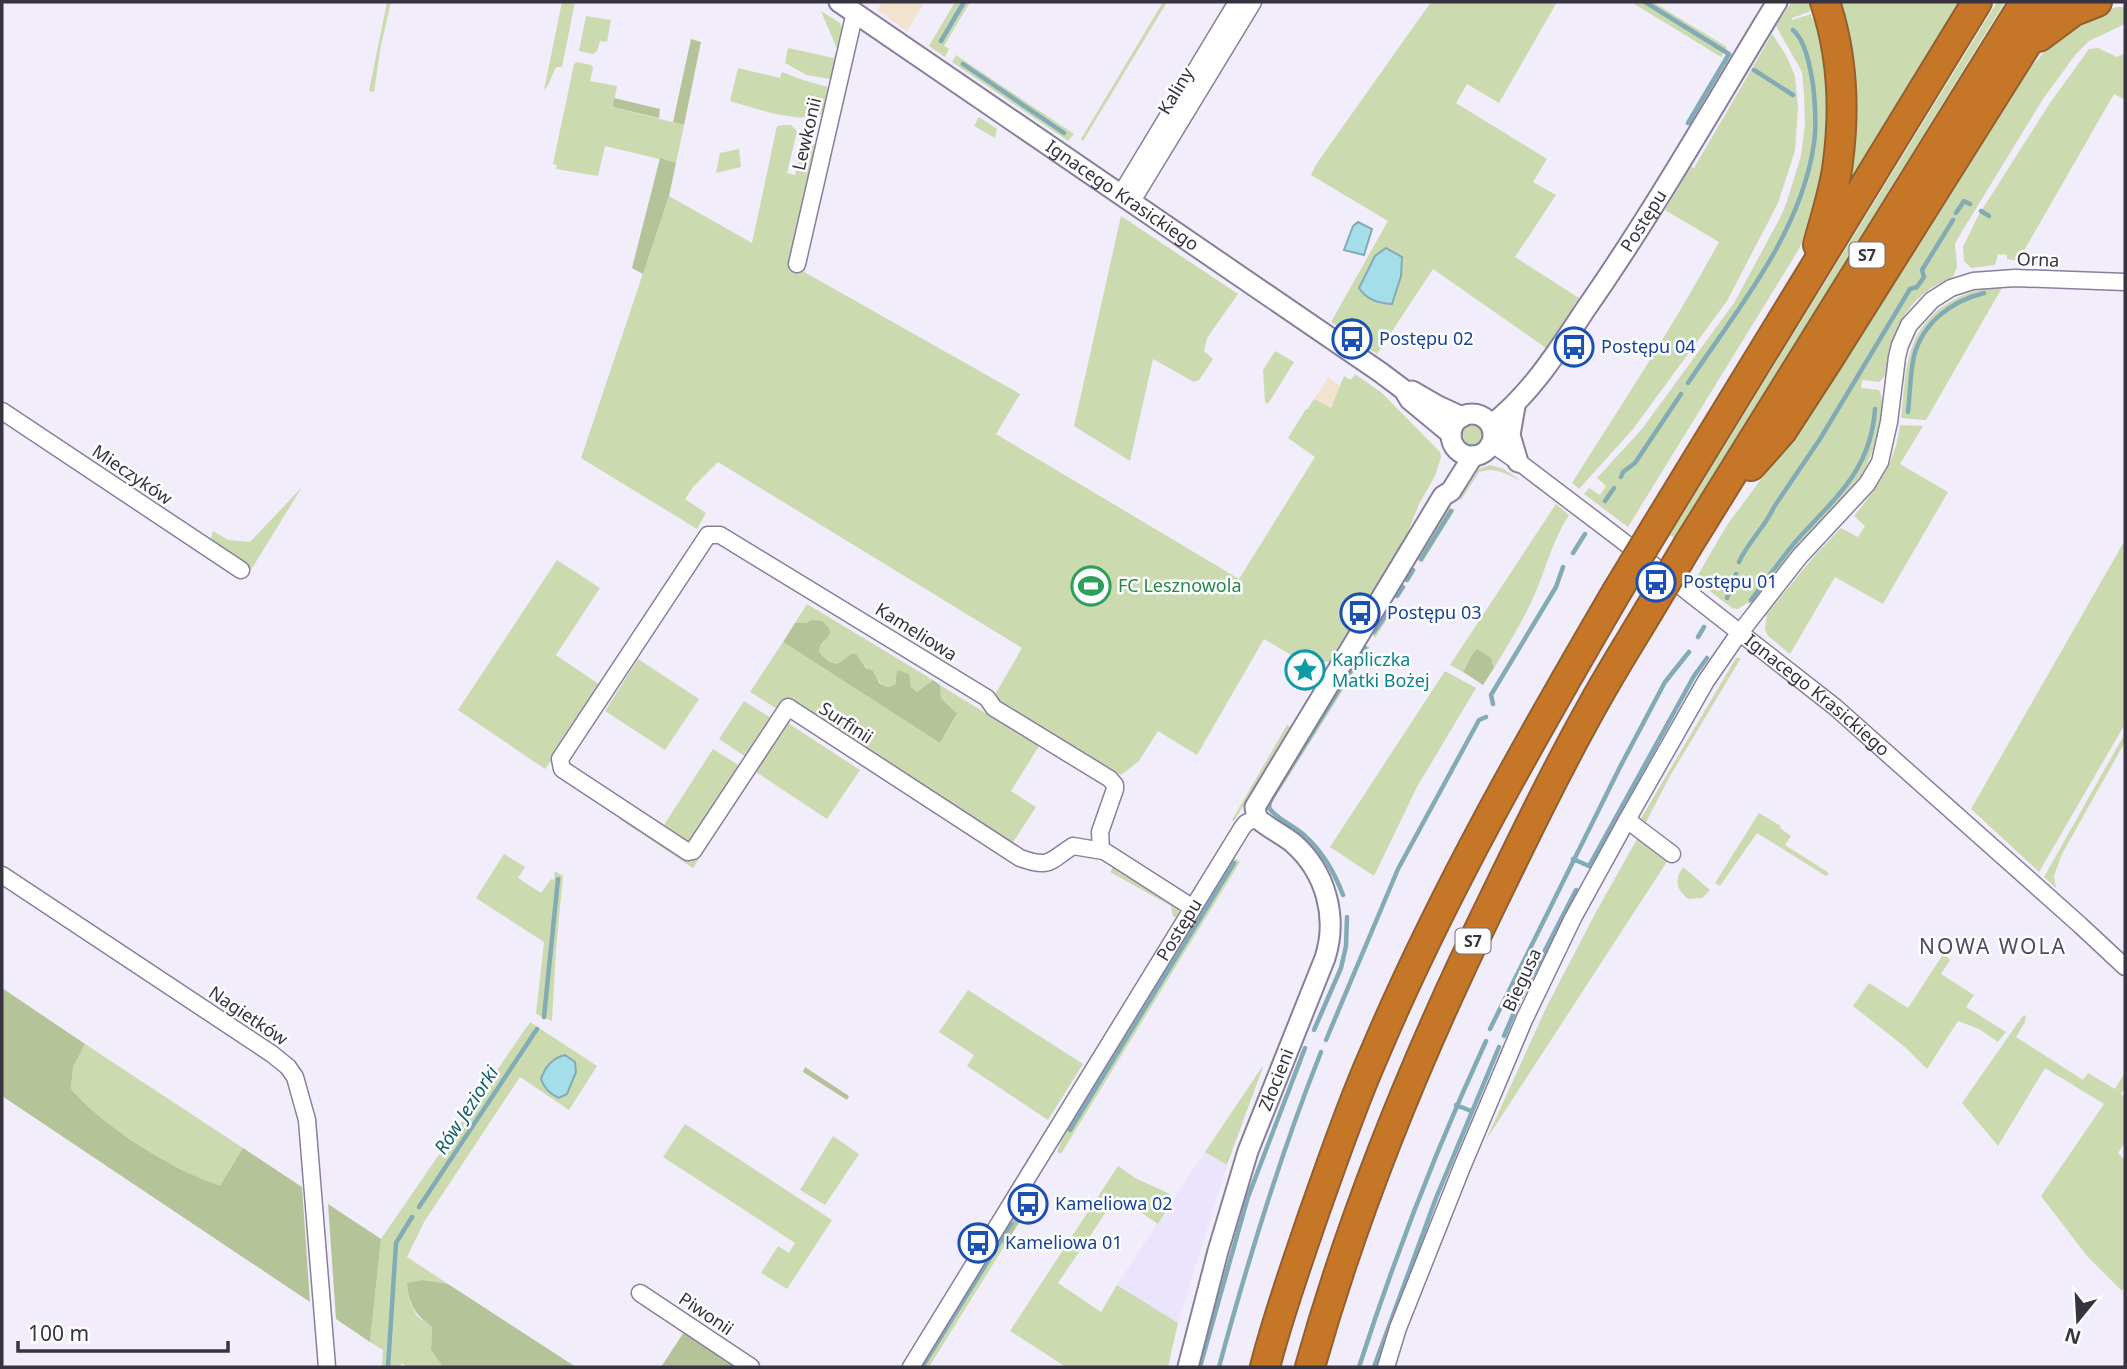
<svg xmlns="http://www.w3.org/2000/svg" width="2127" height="1369" font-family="'Noto Sans',sans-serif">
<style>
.built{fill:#ebe4fd}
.industrial{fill:#f2e3d1}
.green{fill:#cbdbaf}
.forest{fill:#b4c498}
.water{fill:#a4dfe9;stroke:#83abb6;stroke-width:2}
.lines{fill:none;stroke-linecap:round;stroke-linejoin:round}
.stream{stroke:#83abb6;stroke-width:4.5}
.minor-casing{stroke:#887f9d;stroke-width:19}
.tertiary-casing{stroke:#887f9d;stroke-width:23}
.motorway-casing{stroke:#935f30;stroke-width:32}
.minor{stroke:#fff;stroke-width:16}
.tertiary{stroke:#fff;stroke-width:19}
.motorway{stroke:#c57727;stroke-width:28}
.motorway-bridge-casing{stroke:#935f30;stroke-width:32;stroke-linecap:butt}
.motorway-bridge{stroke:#c57727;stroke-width:28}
.labels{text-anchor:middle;stroke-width:5;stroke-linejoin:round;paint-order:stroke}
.shield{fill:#fdfdfd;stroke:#727079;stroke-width:2}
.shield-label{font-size:16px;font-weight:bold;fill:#373340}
.street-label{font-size:18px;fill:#373340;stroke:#fdfdfd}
.transit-label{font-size:18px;fill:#164399;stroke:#fdfdfd;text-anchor:start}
.leisure-label{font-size:18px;fill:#27864d;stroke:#fdfdfd;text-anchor:start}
.culture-label{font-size:18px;fill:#0d838f;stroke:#fdfdfd;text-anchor:start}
.water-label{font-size:19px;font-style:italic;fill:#11626c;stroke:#fdfdfd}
.quarter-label{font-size:21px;letter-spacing:2px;fill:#524965;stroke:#fdfdfd}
</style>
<rect width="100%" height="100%" fill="#f1edfb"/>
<path class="built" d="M1205 1152 1227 1165 1178 1323 1117 1285Z"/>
<path class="industrial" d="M882 2H925L907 31 877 10Z
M1328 377 1340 386 1338 396 1331 409 1314 399Z"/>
<path class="green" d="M387 2H391L381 45 374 92 369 91Z
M562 2H575L562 67H557C551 74 551 84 544 90Z
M955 2H970L944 46 949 49 945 57 929 46Z
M1163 2H1167L1083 141 1081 139Z
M1431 2H1557L1499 103 1467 84 1456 103 1547 159 1533 182 1556 195 1515 257 1579 298 1546 348 1433 269 1377 354 1331 322 1388 221 1311 175 1317 163Z
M1631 2H1653L1727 47 1721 57Z
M1791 2 1810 3 1811 7 1809 12 1792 18V20L1811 14V17L1820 24 1827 51 1832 133 1815 212 1799 249 1628 527 1584 494 1589 488 1600 495 1606 486 1597 478 1642 429 1734 303 1781 216 1787 201 1801 156 1805 124 1804 94 1802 72 1776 26Z
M1838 2H1961L1849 182C1858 128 1861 52 1838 2Z
M1997 2H2005L1675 538 1670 535Z
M2117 7H2125V24L2089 41 2075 55 2043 99 1961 233 1955 244 1957 267 1953 277C1906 296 1893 328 1885 376L1879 382 1862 380 1861 388 1879 390C1890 411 1871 459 1860 478L1788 560 1753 606 1747 603 1738 609 1732 608 1695 580 1727 525 1801 426 1899 272 1930 228 2030 68 2062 32 2102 11Z
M821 11 840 23 843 33 834 75 830 79 807 75 785 63 788 48 834 58 837 49Z
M586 16 611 20 607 42 600 41 597 51 593 54 579 51Z
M1772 34 1786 55 1795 76 1798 107 1795 151 1778 203 1727 301 1633 429 1579 489 1572 483C1622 404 1674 325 1719 242L1665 210 1691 167 1694 168Z
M2098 48 2117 57 2125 53V100L2114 94 2018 261 2007 259V255L1998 254 1995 265 1971 268 1964 261 1963 247 1978 216 2050 103 2089 49Z
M956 55 1074 134 1068 141 952 62Z
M577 62 591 65 593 68 590 81 617 86 613 107 684 125 676 163 605 146 598 176 556 169 557 165 553 164 574 64Z
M738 68 780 78 782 72 803 80 828 87 823 113C804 126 751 107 730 101Z
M979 117 997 129 995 138 974 126Z
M784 125H791L797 131 787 173 795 175 804 143 815 144 790 264 1020 394 996 434 1239 579 1315 457 1288 438 1306 409H1308L1314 399 1331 408 1344 376 1351 380 1355 374 1382 393 1440 452 1441 457 1435 476 1419 504 1407 534V537L1332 663 1322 661 1316 670 1264 639 1197 755 1158 731 1139 761 1121 775 993 698 1022 648 718 462 693 487 685 499 706 513 697 529 581 458 669 196 752 243 777 126Z
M739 149 741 167 716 173 720 153Z
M1121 216 1238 294 1207 338 1204 351 1213 359 1199 380 1194 382 1153 359 1130 461 1074 426Z
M2003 286 1926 420 1901 418C1904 395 1904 369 1912 347 1926 308 1964 289 2003 286Z
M1275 351 1294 362 1268 404 1265 402 1263 370Z
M1900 425 1923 426 1900 464 1948 492 1883 604 1835 577 1790 654 1768 636 1765 629 1767 614 1815 555 1841 528 1858 537 1865 526 1854 516C1878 486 1895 464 1900 425Z
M1462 436a11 11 0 1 1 22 0a11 11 0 1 1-22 0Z
M1490 465 1504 469 1521 481C1506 474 1496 467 1479 472L1461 500 1457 497 1466 483 1469 484 1479 469Z
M302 487 251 570 210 543 213 531 228 540 250 542Z
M1556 504 1569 515C1552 542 1548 563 1536 591 1525 618 1509 643 1494 668L1491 658 1473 653 1463 672 1450 665Z
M1448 507 1455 510 1422 563 1415 558Z
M2125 540V724L2039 872 1971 809Z
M557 560 600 588 556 655 603 687 545 769 458 710Z
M807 604 933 680 917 692 911 687 910 681 895 680V685L887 687C872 680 867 662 851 654L838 665 823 657 819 652 820 646 825 641 806 623H795Z
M1386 607 1392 611 1375 638 1371 633Z
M783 642 940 743 957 715 941 698 940 685 1039 746 1011 791 1036 807 1013 842 1008 846 784 700 777 709 750 692Z
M1363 645 1370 647 1279 792 1274 789Z
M1736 658H1741L1670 776 1645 824 1640 820Z
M638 659 699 699 665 750 605 711Z
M1445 671 1476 688 1417 787 1374 876 1330 847Z
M744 701 771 718 746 757 719 739Z
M785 723H788L860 770 827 819 756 772 693 868 619 819 622 815 694 861Z
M1287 725 1291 727 1234 821 1232 820Z
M2125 733V742L2062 854 2054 876 2056 888 2044 877Z
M713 749 740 766 688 845 662 828Z
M1759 813 1781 826 1780 828 1791 836 1785 845 1829 873 1826 876 1757 833 1720 886 1715 883Z
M1641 832 1670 857 1486 1140 1547 1006 1596 912Z
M504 854 525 867 518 878 541 893 551 879 554 880 555 871 563 876 556 950 552 1021 536 1014 544 942 476 898Z
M1233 857 1240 862 1061 1154 1057 1152 1064 1133Z
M1113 867H1118L1178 906 1179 913 1176 918 1173 916 1171 906 1110 872Z
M1683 867 1710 890 1702 898 1688 899C1676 888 1674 881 1683 867Z
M1944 953 1950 960 1941 974 1974 995 1966 1007 2006 1032 1998 1042 1979 1029 1958 1021 1927 1069 1905 1047 1853 1006 1869 983 1908 1008Z
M968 990 1083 1064 1048 1120 967 1066 974 1055 939 1032Z
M2026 1015 2025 1022 2016 1037 2083 1080 2088 1073 2115 1089 2125 1072V1088L2121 1094 2125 1097V1142L2118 1153 2125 1160V1285L2122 1291 2087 1256 2041 1196 2104 1104 2045 1068 1998 1146 1962 1103 2022 1017Z
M530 1022 597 1066 569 1110 520 1077 424 1222 407 1257 448 1284 424 1280 410 1302 417 1316 432 1327 431 1350 443 1367H408L401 1363V1367H382L383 1350 370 1342 381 1239Z
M85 1044 243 1148 221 1187C171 1168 106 1129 71 1089L73 1067Z
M1262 1067H1263L1227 1165 1205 1152Z
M685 1124 832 1220 787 1289 761 1273 778 1246 789 1253 795 1243 663 1157Z
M833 1136 859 1154 825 1205 800 1190Z
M1118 1166 1135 1178 1170 1194 1173 1200 1158 1224 1117 1196 1058 1283 1101 1312 1117 1285 1178 1323 1168 1367H1066L1010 1331Z
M998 1240 1005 1245 929 1367H919Z"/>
<path class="forest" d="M691 39 701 42 684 125 673 122Z
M614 98 660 109 659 118 613 107Z
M660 158 676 163 669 196 643 274 632 268Z
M812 620 822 621 829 628 830 634 820 646 819 651C824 659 829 662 838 664L851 654H856L866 668 873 671 879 683 887 687 895 685 897 671H900L909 674 911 687 917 692 933 680 940 685 941 698 957 714 940 743 783 642 795 623H806Z
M1477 649 1491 658 1494 668 1483 685 1463 672 1473 653Z
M2 988 85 1044 73 1067 71 1089C105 1128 171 1169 220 1186L243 1148 302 1187 310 1302 2 1096Z
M805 1067 849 1096 847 1100 803 1072Z
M328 1204 381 1239 370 1342 336 1319Z
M1015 1214 1022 1218 1005 1245 998 1240Z
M424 1280 448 1284 576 1367H443L431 1350 432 1327C414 1313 410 1306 407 1283Z
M686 1329 742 1367H661Z"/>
<path class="water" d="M1358 222 1372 229 1364 255 1344 250 1353 226Z
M1386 248 1402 257 1401 276 1392 304C1378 303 1367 300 1359 288L1375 256Z
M565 1055 575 1062 576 1072 567 1094 559 1098C550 1094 544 1089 541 1079 545 1067 552 1058 565 1055Z"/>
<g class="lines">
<path class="stream" d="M1645 2 1729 54 1688 123
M941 41 964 2
M963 64 1064 133
M1754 70 1793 95
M1981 211 1989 216
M1956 213 1964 201 1970 204
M1688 383C1736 311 1802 232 1814 143 1817 124 1815 103 1813 84 1810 68 1806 41 1793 30
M1908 412C1910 394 1910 374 1914 356 1923 322 1952 301 1984 293
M1621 477 1623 472 1635 463 1681 394
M1605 501 1614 488
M1573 553 1585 534
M1421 559 1451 511
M1739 562C1748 542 1765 527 1774 507L1820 439 1910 289 1917 287 1924 277 1922 270 1953 220
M1407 580 1413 570
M1397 596 1403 587
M1727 598 1736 574
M1751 600C1766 580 1781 559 1797 540 1835 498 1871 470 1875 409
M1374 632 1386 615
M1698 637 1704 627
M1493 704 1491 695 1556 587 1563 567
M1573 859 1589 866 1694 676 1707 658
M1343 895C1334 871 1323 852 1304 835 1293 825 1278 820 1269 808L1270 802 1279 786 1365 648
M544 1017 558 879
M1490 1029 1620 767 1665 682 1689 652
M1314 1030 1341 968 1346 946 1347 917
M1504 1036 1520 999 1576 890
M1326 1040 1398 869 1479 720 1486 717
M1456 1105 1471 1111
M1070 1130 1234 863
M419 1207 537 1029
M388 1367 396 1243 412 1217
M922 1367 1011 1224
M1200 1367 1248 1197 1305 1048
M1219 1367C1248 1260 1280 1155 1321 1052
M1359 1367C1395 1256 1437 1147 1486 1041
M1374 1367 1436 1198 1499 1047"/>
<g class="minor-casing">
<g id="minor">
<path d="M1121 194 1237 2"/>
<path d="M1132 201 1253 2"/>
<path d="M797 264 855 12"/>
<path d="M2 411 241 570"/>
<path id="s1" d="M1492 444 1524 466 1620 539 1835 707 2080 925 2125 967"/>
<path d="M1627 820 1672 854"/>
<path d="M1103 851 1073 846C1049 861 1051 869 1020 858L788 707 693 851 688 852 562 769 560 759 708 535H720L987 698 994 708 1110 779 1115 785V789L1100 832 1101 849 1193 908"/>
<path d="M2 875 272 1054 288 1067 295 1077 307 1120 327 1367"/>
<path d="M640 1293 751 1367"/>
<path id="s2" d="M911 1367 1242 828 1246 823 1257 818"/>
<path d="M1386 1367 1398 1328 1462 1167 1524 1020 1573 918 1627 820 1706 681 1735 639 1800 556 1867 484 1880 462 1889 422 1897 357 1900 345 1909 325 1932 300 1951 288 1973 281 2015 278 2125 282"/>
</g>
</g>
<g class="tertiary-casing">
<g id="tertiary">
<path id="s3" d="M839 2 1380 372 1404 390 1410 400 1451 434"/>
<path d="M1412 391 1438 406 1462 417"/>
<path d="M1515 406 1510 435 1518 462"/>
<circle cx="1472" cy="435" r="21"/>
<path id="s4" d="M1491 425C1530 395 1558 351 1585 310 1654 211 1714 105 1777 2"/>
<path id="s5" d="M1188 1367 1218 1251 1248 1151 1325 958C1338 917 1326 872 1293 843 1282 834 1268 828 1257 818L1255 807 1443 496 1451 491 1473 456"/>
</g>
</g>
<g class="motorway-casing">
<path id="motorway" d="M2039 37 2074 11 2097 2
M1818 245C1825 218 1835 190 1838 162 1845 108 1842 53 1825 2
M1751 466 1782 431 1828 360 2053 2
M1656 527 1977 2
M1688 545 2025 2
M1265 1367C1278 1316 1296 1266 1313 1216 1332 1163 1350 1109 1373 1057 1441 896 1528 744 1616 593
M1310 1367C1355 1207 1418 1054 1491 905 1524 837 1557 769 1594 703 1611 672 1630 642 1648 612"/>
</g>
<use href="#minor" class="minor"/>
<use href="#tertiary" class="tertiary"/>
<use href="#motorway" class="motorway"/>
<g class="motorway-bridge-casing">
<path id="motorway-bridge" d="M1616 593 1656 527
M1648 612 1688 545"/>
</g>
<use href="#motorway-bridge" class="motorway-bridge"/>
</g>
<defs>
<g id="bus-ring" transform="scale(2.0125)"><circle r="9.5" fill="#fdfdfd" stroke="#1a4fb4" stroke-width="1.5"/><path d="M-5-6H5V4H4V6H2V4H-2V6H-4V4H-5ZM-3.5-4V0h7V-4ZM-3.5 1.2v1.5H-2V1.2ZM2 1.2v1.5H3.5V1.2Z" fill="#1a4fb4"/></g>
<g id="stadium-ring" transform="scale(2.0125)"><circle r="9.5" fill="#fdfdfd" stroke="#2e9e5b" stroke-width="1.5"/><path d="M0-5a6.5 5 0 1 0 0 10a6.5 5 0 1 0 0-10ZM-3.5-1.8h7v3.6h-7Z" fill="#2e9e5b"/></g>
<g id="sight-ring" transform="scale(2.0125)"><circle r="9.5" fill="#fdfdfd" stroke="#0f9aa8" stroke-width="1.5"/><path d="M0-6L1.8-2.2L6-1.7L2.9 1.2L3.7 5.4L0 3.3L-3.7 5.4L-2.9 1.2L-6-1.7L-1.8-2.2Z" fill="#0f9aa8"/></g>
</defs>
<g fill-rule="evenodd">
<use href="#bus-ring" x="1352" y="339"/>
<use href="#bus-ring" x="1574" y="347"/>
<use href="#bus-ring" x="1656" y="582"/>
<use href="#stadium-ring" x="1091" y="586"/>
<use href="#bus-ring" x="1360" y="613"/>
<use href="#sight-ring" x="1305" y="670"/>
<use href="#bus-ring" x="1028" y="1204"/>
<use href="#bus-ring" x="978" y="1243"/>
</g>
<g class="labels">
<g class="shield">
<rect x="1849.5" y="242.5" width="35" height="25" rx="5"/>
<rect x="1455.5" y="928.5" width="35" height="25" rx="5"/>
</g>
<g class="shield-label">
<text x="1867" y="261">S7</text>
<text x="1473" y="947">S7</text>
</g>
<g class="street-label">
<text transform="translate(1176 91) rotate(-59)" y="6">Kaliny</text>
<text transform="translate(807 134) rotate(-77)" y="6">Lewkonii</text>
<text dy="6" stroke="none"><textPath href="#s3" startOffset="343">Ignacego Krasickiego</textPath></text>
<text dy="6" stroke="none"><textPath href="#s4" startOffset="256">Postępu</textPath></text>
<text transform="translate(2038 260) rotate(2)" y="6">Orna</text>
<text transform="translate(132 475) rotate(34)" y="6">Mieczyków</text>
<text transform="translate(916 632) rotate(32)" y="6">Kameliowa</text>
<text dy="6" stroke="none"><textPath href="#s1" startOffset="411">Ignacego Krasickiego</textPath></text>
<text transform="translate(846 723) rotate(33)" y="6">Surfinii</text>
<text dy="6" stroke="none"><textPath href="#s2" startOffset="513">Postępu</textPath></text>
<text transform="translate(1522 980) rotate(-65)" y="6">Biegusa</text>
<text transform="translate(248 1016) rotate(34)" y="6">Nagietków</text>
<text dy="6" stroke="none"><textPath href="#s5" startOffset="301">Złocieni</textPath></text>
<text transform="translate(706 1314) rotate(34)" y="6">Piwonii</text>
</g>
<g class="transit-label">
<text x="1379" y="345">Postępu 02</text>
<text x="1601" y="353">Postępu 04</text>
<text x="1683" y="588">Postępu 01</text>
<text x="1387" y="619">Postępu 03</text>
<text x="1055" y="1210">Kameliowa 02</text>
<text x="1005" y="1249">Kameliowa 01</text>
</g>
<g class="leisure-label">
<text x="1118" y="592">FC Lesznowola</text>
</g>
<g class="culture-label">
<text x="1332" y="666">Kapliczka<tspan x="1332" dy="21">Matki Bożej</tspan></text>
</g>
<g class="water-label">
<text transform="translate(466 1110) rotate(-57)" y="7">Rów Jeziorki</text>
</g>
<g class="quarter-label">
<text x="1993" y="954">NOWA WOLA</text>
</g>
</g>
<rect width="2127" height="1369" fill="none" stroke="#373340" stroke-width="7"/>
<g transform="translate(2078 1320) rotate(198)" stroke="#fdfdfd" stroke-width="5" paint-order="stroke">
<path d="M0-5L12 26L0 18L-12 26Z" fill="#373340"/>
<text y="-10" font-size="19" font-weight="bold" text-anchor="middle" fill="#373340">N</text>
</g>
<path d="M18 1341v10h210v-10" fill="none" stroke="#373340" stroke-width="3.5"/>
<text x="28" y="1341" font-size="21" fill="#373340" stroke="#fdfdfd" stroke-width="5" paint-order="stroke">100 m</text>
</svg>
